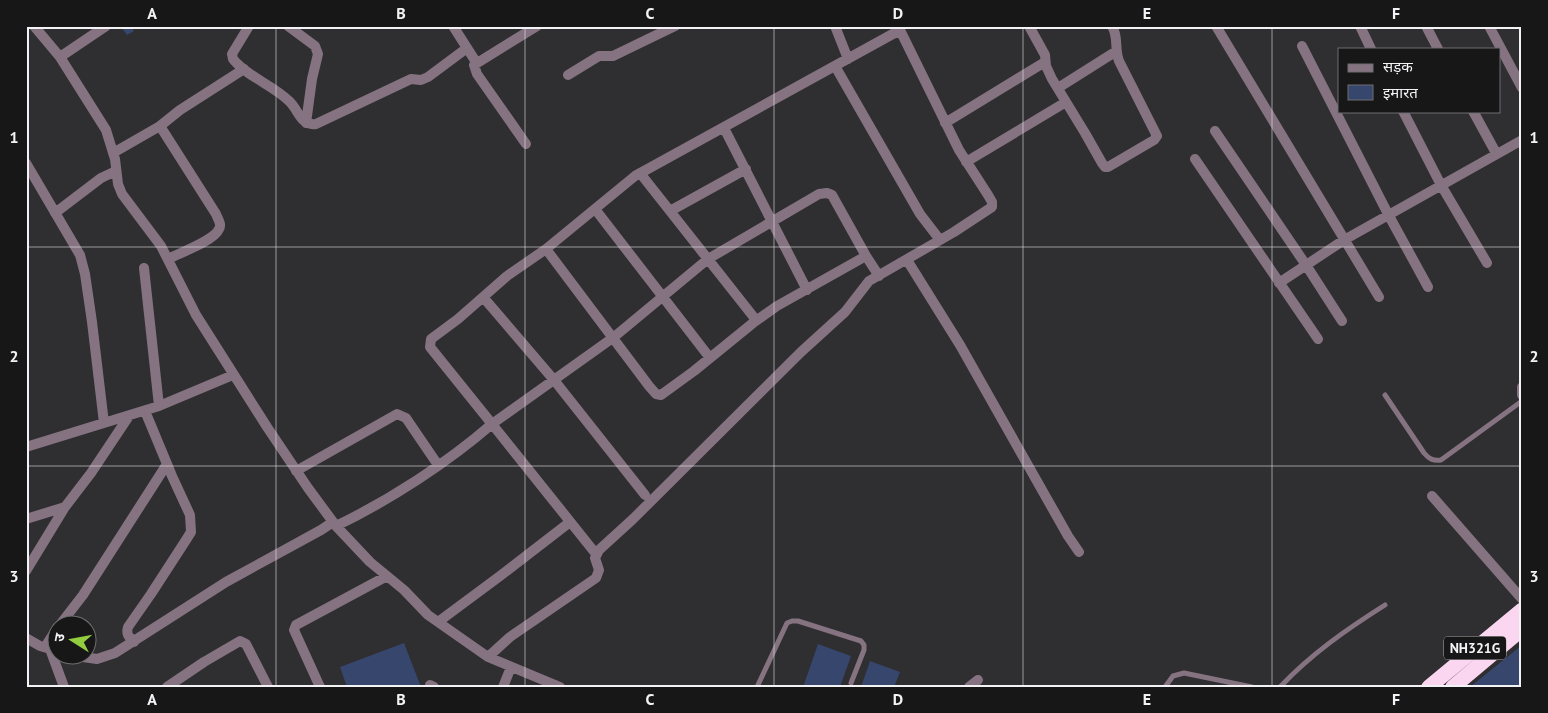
<svg xmlns="http://www.w3.org/2000/svg" width="1548" height="713" font-family="'PT Sans','Noto Sans Devanagari',sans-serif">
<style>
.building{fill:#37466d}
.lines{fill:none;stroke-linecap:round;stroke-linejoin:round}
.lane{stroke:#867381;stroke-width:5}
.street{stroke:#867381;stroke-width:10}
.highway{stroke:#fbd6f0;stroke-width:15}
.grid{fill:none;stroke:#f3f2f4;stroke-width:1;stroke-opacity:0.55}
.labels{text-anchor:middle;stroke-width:4;stroke-linejoin:round;paint-order:stroke}
.shield{fill:#171718;stroke:#b1b0b2;stroke-width:1}
.shield-label{font-size:14px;font-weight:bold;fill:#f3f2f4}
.neatline{fill:none;stroke:#f3f2f4;stroke-width:2}
.grid-label{font-size:16px;text-anchor:middle;font-weight:bold;fill:#f3f2f4}
</style>
<rect width="100%" height="100%" fill="#2f2e31"/>
<path class="building" d="M124 26H130L134 31 127 35 122 28Z
M404 643 421 687H347L340 667Z
M818 644 851 656 840 687H803Z
M1522 645V687H1470Z
M870 661 900 672 894 687H861Z"/>
<g class="lines">
<path class="lane" d="M1385 395 1424 453C1429 459 1433 461 1441 460L1522 401
M757 687 787 623 792 621H798L861 641 864 645V650L851 683
M1165 687 1173 676 1184 673 1252 687
M1280 687C1311 654 1347 629 1385 605"/>
<path class="street" d="M34 26 60 57 106 130 115 159 118 184 122 194 161 246 196 315 267 427 308 488 336 526 370 562 404 590 428 615 488 657 560 687
M249 26 232 54 233 59C246 76 273 85 289 101 299 110 300 126 316 124L411 79 421 80 428 77 467 48
M288 26 315 46 318 54 312 79 306 123
M453 26 476 62
M835 26 848 59
M1029 26 1045 55 1046 66 1052 79 1085 133 1102 163 1105 167H1108L1154 140 1157 136 1119 61C1114 48 1119 38 1112 26
M1216 26 1379 297
M1360 26 1371 49
M1426 26 1438 49
M1489 26 1522 88
M1302 46 1388 214 1428 287
M60 57 106 26
M835 66 920 214 940 240
M568 75 599 56H613L675 26
M1058 88 1115 52
M1403 111 1441 185 1487 263
M1473 111 1496 153
M945 123 1045 62
M160 126 180 110 244 69
M724 128 807 290
M1215 131 1306 265 1342 321
M526 144 477 74 474 65 537 26
M113 153 160 126 216 214C218 219 222 225 219 229 214 241 179 253 168 259
M1195 159 1318 339
M966 162 1066 102
M26 163 80 255 85 274 92 322 104 423
M640 173 756 320
M595 209 710 358
M670 211 746 169
M55 213 101 178 116 171
M546 249 649 386 656 394 661 395 694 371 753 323 777 306 866 256 879 276
M907 260 960 345 1068 536 1079 552
M144 268 159 406
M1279 283 1344 240 1522 140
M483 297 554 380 645 495
M1522 387V395
M26 447 159 406 233 375
M296 471 397 414 406 418 438 465
M1432 496 1522 599
M26 519 65 507 91 473 129 416
M336 526C390 500 447 463 492 424L430 347 431 339 458 319 507 276 546 249 635 176 900 30 959 150 988 195 992 202V207L954 232 869 281 845 312 801 352 633 519 599 550 595 558 599 570 596 578 510 637 488 657
M596 554 492 424 614 337 708 259 819 194 827 193 832 195 866 256
M26 571 65 507
M438 622 500 576 570 522
M59 626 83 595 167 464
M26 638 40 646 54 650
M134 642C128 636 126 634 128 627L151 594 186 540 191 532 190 515 172 476 145 411
M45 647 58 627
M50 649 64 687
M76 656 97 659 115 653 226 582 321 530 333 522
M430 685 434 687
M167 687 204 662 240 641 246 644 268 687
M320 687 294 630 296 625 387 576
M503 687 511 667
M969 687 978 680"/>
<path class="highway" d="M1429 687 1522 610
M1453 687 1522 629"/>
</g>
<path class="grid" d="M276 26V687M525 26V687M774 26V687M1023 26V687M1272 26V687M26 247H1522M26 466H1522"/>
<g class="labels">
<rect class="shield" x="1444" y="636.5" width="62" height="23" rx="4"/>
<g class="shield-label">
<text x="1475" y="653">NH321G</text>
</g>
</g>
<rect width="1548" height="713" fill="none" stroke="#171718" stroke-width="55"/>
<rect x="1338" y="48" width="162" height="65" fill="#171718" stroke="#6f6f70"/>
<rect x="1348" y="64" width="25" height="8" fill="#867381" stroke="#6f6f70"/>
<text x="1383" y="72" font-size="15" fill="#f3f2f4">सड़क</text>
<rect x="1348" y="85" width="25" height="15" fill="#37466d" stroke="#6f6f70"/>
<text x="1383" y="98" font-size="15" fill="#f3f2f4">इमारत</text>
<g transform="translate(72 640) rotate(281)"><circle r="24" fill="#171718" stroke="#6f6f70"/>
<path d="M0-4L9 19L0 12L-9 19Z" fill="#92cd3f"/>
<text y="-8" font-size="14" font-weight="bold" text-anchor="middle" fill="#f3f2f4">उ</text>
</g>
<rect x="28" y="28" width="1492" height="658" class="neatline"/>
<g class="grid-label">
<text x="152" y="19">A</text>
<text x="401" y="19">B</text>
<text x="650" y="19">C</text>
<text x="898" y="19">D</text>
<text x="1147" y="19">E</text>
<text x="1396" y="19">F</text>
<text x="14" y="143">1</text>
<text x="1534" y="143">1</text>
<text x="14" y="362">2</text>
<text x="1534" y="362">2</text>
<text x="14" y="582">3</text>
<text x="1534" y="582">3</text>
<text x="152" y="705">A</text>
<text x="401" y="705">B</text>
<text x="650" y="705">C</text>
<text x="898" y="705">D</text>
<text x="1147" y="705">E</text>
<text x="1396" y="705">F</text>
</g>
</svg>
